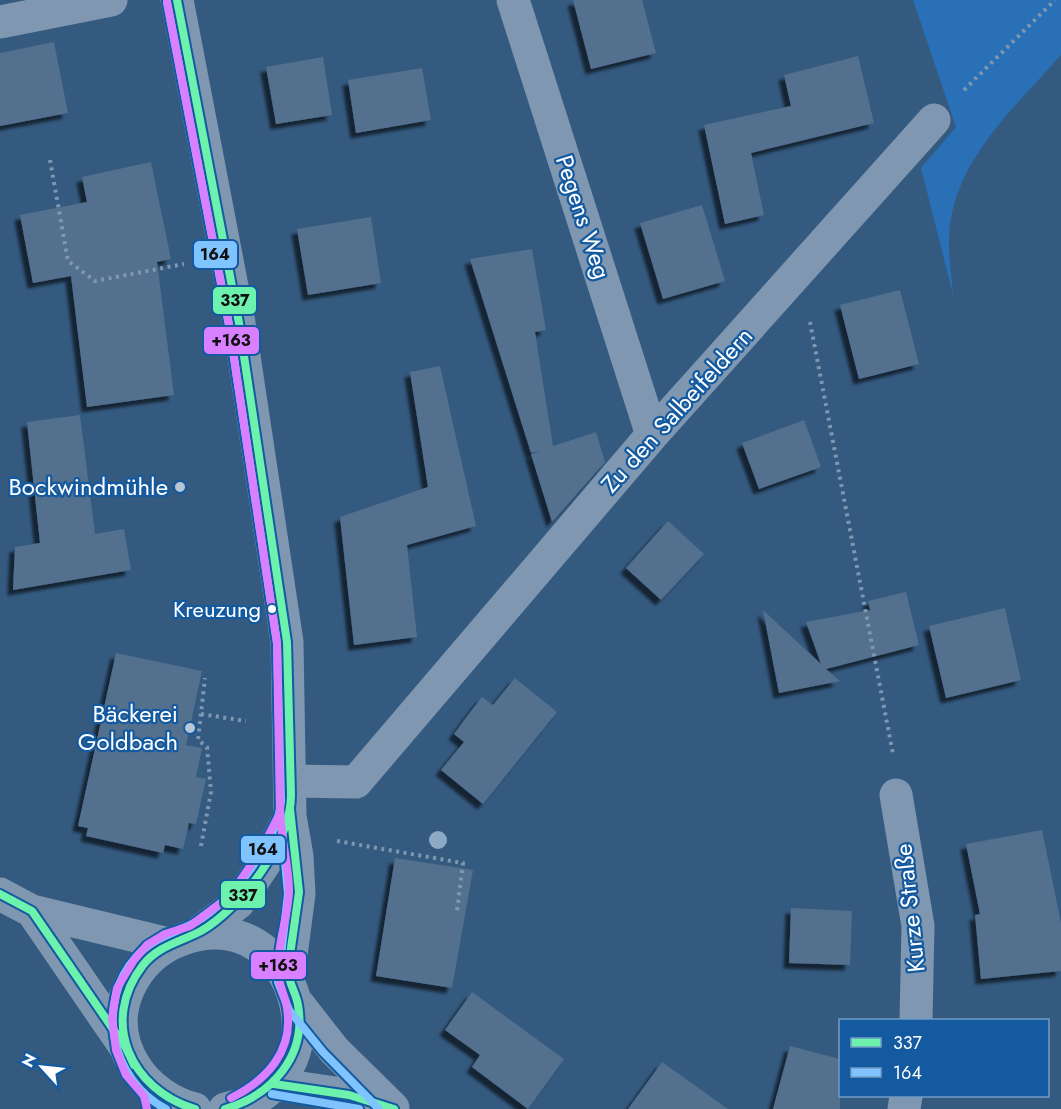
<svg xmlns="http://www.w3.org/2000/svg" width="1061" height="1109" font-family="Jost,sans-serif">
<style>
.green{fill:#2970b6}
.building{fill:#52708e;filter:url(#shadow)}
.lines{fill:none;stroke-linecap:round;stroke-linejoin:round}
.path{stroke:#7f97b0;stroke-width:4;stroke-dasharray:3 4.5;stroke-linecap:butt}
.minor{stroke:#7f97b0;stroke-width:33}
.bus-1-casing{stroke:#145aa0;stroke-width:12}
.bus-2-casing{stroke:#145aa0;stroke-width:12}
.bus-3-casing{stroke:#145aa0;stroke-width:12}
.bus-1{stroke:#6df2ae;stroke-width:8}
.bus-2{stroke:#80c4ff;stroke-width:8}
.bus-3{stroke:#d880ff;stroke-width:8}
.tree{fill:#8da9c5}
.poi-dot{fill:#b8c5d3;stroke:#145aa0;stroke-width:2}
.bus-dot{fill:#fff;stroke:#145aa0;stroke-width:2}
.labels{text-anchor:middle;stroke-width:4.5;stroke-linejoin:round;paint-order:stroke}
.bus-label{font-size:22px;fill:#fff;stroke:#145aa0;text-anchor:end}
.street-label{font-size:24px;fill:#fff;stroke:#145aa0}
.poi-label{font-size:24px;fill:#fff;stroke:#145aa0;text-anchor:end}
.line-badge{stroke:#145aa0;stroke-width:2}
.pale-badge-label{font-size:16px;text-anchor:middle;font-weight:bold;fill:#111}
</style>
<defs>
<filter id="shadow"><feDropShadow dx="-5.5" dy="5.5" stdDeviation="1.5" flood-color="#0009"/></filter>
</defs>
<rect width="100%" height="100%" fill="#345a80"/>
<path class="green" d="M913 0H1061V55C1013 110 948 165 949 244 949 261 952 278 953 295L921 168 956 127Z"/>
<path class="building" d="M573 0H642L656 53 591 69Z
M54 42 68 113 0 126V53Z
M858 56 874 123 751 153 764 215 725 224 704 125 791 106 784 75Z
M323 57 332 115 276 124 266 67Z
M422 68 431 120 356 133 348 80Z
M151 162 171 259 157 262 174 395 87 407 71 276 33 283 20 215 87 202 82 177Z
M702 205 725 281 663 299 640 223Z
M371 217 381 283 308 295 297 229Z
M532 249 546 330 535 332 553 446 596 432 605 462 552 522 531 454 539 451 531 453 470 259Z
M900 290 919 364 859 379 840 305Z
M440 366 476 526 407 545 417 637 354 645 340 517 428 487 410 372Z
M80 415 95 534 124 529 131 570 13 590 15 547 40 543 27 422Z
M804 420 821 467 759 489 742 443Z
M668 521 704 554 661 600 626 568Z
M906 592 919 645 826 669 840 681 779 693 763 610 821 664 806 622 870 610 868 601Z
M1005 608 1021 680 946 698 929 626Z
M116 653 202 671 186 745 202 748 196 777 206 779 196 824 189 823 183 849 165 845 163 853 86 836 88 828 78 826Z
M515 678 557 712 483 804 441 770 464 742 454 734 468 715 482 697 493 705Z
M1042 830 1061 923V971L981 979 975 915 980 914 966 844Z
M395 858 473 870 452 988 376 976Z
M791 908 852 911 850 965 789 963Z
M472 992 564 1059 528 1109 472 1067 480 1055 445 1030Z
M790 1046 840 1059V1109H773Z
M662 1062 728 1109H628Z"/>
<g class="lines">
<path class="path" d="M964 90 1055 0
M50 160 68 261 95 281 184 264
M810 322 893 754
M201 714 246 721
M337 841 463 863 457 911
M201 846 211 792 207 747 198 740 205 678"/>
<path class="minor" d="M177 0 239 323 287 642 290 816 297 856 299 894 288 978
M513 0 652 435
M0 22 111 0
M290 781 356 782 652 435 934 120
M896 795 918 926 916 1020
M0 894 32 911 169 944
M32 911 126 1048
M195 935 238 903 270 855 290 816
M298 1004 334 1050 393 1108
M274 1084 349 1095 387 1106
M195 1109C145 1097 105 1043 128 990 139 965 157 948 183 939 299 898 351 1086 225 1109
M904 1109 906 1096"/>
<g class="bus-1-casing">
<path id="bus-1" d="M177 0 239 323 287 642 291 795C291 842 241 908 201 931 180 942 158 946 143 965 99 1022 131 1090 195 1109
M0 894 32 911 126 1048 134 1065
M274 1084 349 1095 394 1109
M225 1109C272 1095 307 1056 298 1005 296 992 288 983 288 969L299 892 290 809"/>
</g>
<g class="bus-2-casing">
<path id="bus-2" d="M280 809 288 894 278 982 289 1010 323 1052 379 1109
M272 1094 359 1109
M166 1109C111 1080 94 1003 137 956 154 937 175 933 196 922 231 902 278 842 281 801L277 643 229 325 167 2"/>
</g>
<g class="bus-3-casing">
<path id="bus-3" d="M231 1098C267 1080 294 1051 287 1008 285 994 277 983 278 968 278 942 288 917 289 891 289 864 280 837 280 809
M147 1109 144 1096 126 1075 116 1050 112 1018 117 988 134 960 147 945 165 934 190 926 230 896 261 850 280 813 277 643 229 325 167 2"/>
</g>
<use href="#bus-1" class="bus-1"/>
<use href="#bus-2" class="bus-2"/>
<use href="#bus-3" class="bus-3"/>
</g>
<circle class="tree" cx="438" cy="840" r="9"/>
<g class="poi-dot">
<circle cx="180" cy="487" r="6"/>
<circle cx="190" cy="728" r="6"/>
</g>
<circle class="bus-dot" cx="272" cy="609" r="5"/>
<g class="labels">
<g class="bus-label">
<text x="261" y="617">Kreuzung</text>
</g>
<g class="street-label">
<text transform="translate(583 217) rotate(72)" y="8">Pegens Weg</text>
<text transform="translate(677 410) rotate(-48)" y="8">Zu den Salbeifeldern</text>
<text transform="translate(910 908) rotate(-96)" y="8">Kurze Straße</text>
</g>
<g class="poi-label">
<text x="168" y="495">Bockwindmühle</text>
<text x="178" y="722">Bäckerei<tspan x="178" dy="28">Goldbach</tspan></text>
</g>
</g>
<g class="line-badge">
<rect x="193" y="240" width="45" height="29" rx="6" fill="#80c4ff"/>
<rect x="212" y="286" width="45" height="29" rx="6" fill="#6df2ae"/>
<rect x="203" y="326" width="57" height="29" rx="6" fill="#d880ff"/>
<rect x="240" y="835" width="46" height="29" rx="6" fill="#80c4ff"/>
<rect x="220" y="880" width="46" height="29" rx="6" fill="#6df2ae"/>
<rect x="250" y="951" width="57" height="29" rx="6" fill="#d880ff"/>
</g>
<g class="pale-badge-label">
<text x="215" y="260">164</text>
<text x="235" y="306">337</text>
<text x="231" y="346">+163</text>
<text x="263" y="855">164</text>
<text x="243" y="901">337</text>
<text x="278" y="971">+163</text>
</g>
<rect x="839" y="1019" width="210" height="78" fill="#145aa0" stroke="#729cc6" stroke-width="1.5"/>
<rect x="851" y="1038" width="30" height="9" fill="#6df2ae" stroke="#729cc6" stroke-width="1.5"/>
<text x="893" y="1049" font-size="18" fill="#ffffff">337</text>
<rect x="851" y="1068" width="30" height="9" fill="#80c4ff" stroke="#729cc6" stroke-width="1.5"/>
<text x="893" y="1079" font-size="18" fill="#ffffff">164</text>
<g transform="translate(42 1067) rotate(297)" stroke="#145aa0" stroke-width="4.5" paint-order="stroke">
<path d="M0-4.5L10 22L0 15L-10 22Z" fill="#ffffff"/>
<text y="-9" font-size="16" font-weight="bold" text-anchor="middle" fill="#ffffff">N</text>
</g>
</svg>
